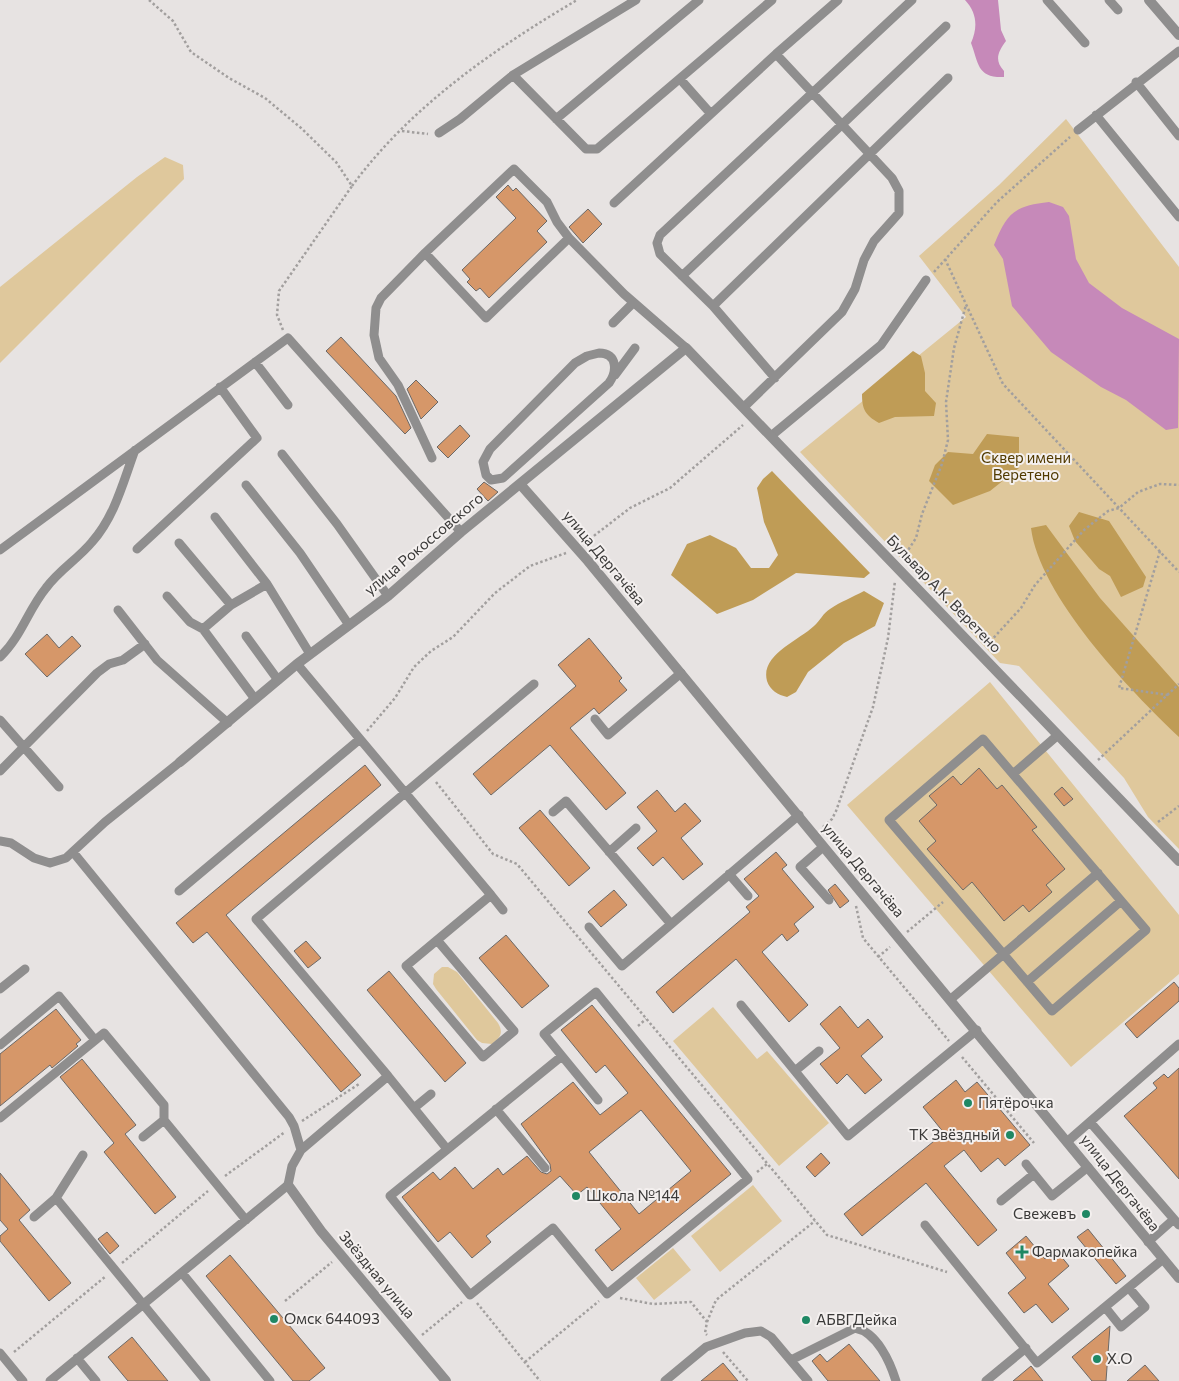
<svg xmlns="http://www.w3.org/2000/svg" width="1179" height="1381" font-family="Commissioner,sans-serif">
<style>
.green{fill:#dfc89c}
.forest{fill:#bf9c56}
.water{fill:#c689b9}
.building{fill:#d69769;stroke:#6c6967;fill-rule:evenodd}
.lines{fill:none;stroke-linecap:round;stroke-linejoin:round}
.path{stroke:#a29f9e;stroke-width:2.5;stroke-dasharray:2.5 2.5;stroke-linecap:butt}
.service{stroke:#8f8e8e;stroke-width:9}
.minor{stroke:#8f8e8e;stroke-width:10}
.poi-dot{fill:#1f8864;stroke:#f4f0ef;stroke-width:2}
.labels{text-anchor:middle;stroke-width:4;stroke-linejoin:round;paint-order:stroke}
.park-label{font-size:15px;fill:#513a00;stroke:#f4f0ef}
.street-label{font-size:15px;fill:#3b3a39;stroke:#f4f0ef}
.poi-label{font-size:15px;fill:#3b3a39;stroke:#f4f0ef;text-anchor:start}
</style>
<rect width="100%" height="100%" fill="#e7e3e2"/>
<path class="green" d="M1066 119 1179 267V849L1148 817 1124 778 1019 666 1000 663 800 452 966 317 919 256 999 185Z
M165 157 183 165 184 179 0 363V287L137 177Z
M990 682 1179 915V974L1071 1067 847 805Z
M442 967H448L457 972 498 1023C504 1033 500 1038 492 1044L482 1043 477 1040 436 989 433 984 434 974Z
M713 1007 757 1059 767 1051 829 1123 779 1166 673 1041Z
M753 1185 782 1221 720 1272 691 1236Z
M673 1248 691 1270 654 1300 636 1278Z"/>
<path class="forest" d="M913 351 921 356 925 373V391L936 403 934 416 895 417 879 423C865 415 862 409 862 394Z
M987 434 1019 437V468L990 491 953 505 929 481 935 465 948 452 973 454Z
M772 471 870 573 864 578 796 573 753 600 717 614 671 575 687 544 710 535 736 548 751 568H769L778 555 764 522 757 488 763 479Z
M1079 512 1109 521 1146 577 1143 587 1121 597 1110 576 1099 569 1075 541 1069 526Z
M1046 525 1100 598 1179 687V737C1130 691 1039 595 1031 528Z
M864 591 884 603 875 626 844 643 808 672 796 692 787 697C778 695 770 690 767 681 760 655 798 641 814 626 820 621 823 613 830 609 840 602 853 597 864 591Z"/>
<path class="water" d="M965 0H998L1001 30 1006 41C998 52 994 60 1004 71V77C977 78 979 64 971 43 978 27 977 13 965 0Z
M1049 202 1063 207 1069 216 1076 259 1089 283 1122 308 1179 339 1178 428 1166 430 1126 400 1101 387 1051 352 1012 306 1003 259 994 245C1007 213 1014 206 1049 202Z"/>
<path class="building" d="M508 185 513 191 516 188 547 221 537 231 547 242 489 298 480 288 476 291 467 282 470 279 462 270 516 218 496 197Z
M588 209 602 224 583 243 569 227Z
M341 337 396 396 411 428 405 434 326 351Z
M416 380 438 402 421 419 407 389Z
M460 425 470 436 448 458 437 447Z
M484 482 498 492 488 501 477 489Z
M47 634 59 648 72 636 81 646 47 677 25 654Z
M589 638 622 678 619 681 627 690 599 714 594 708 570 728 626 793 606 810 550 745 491 795 473 774 576 686 558 665Z
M365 765 381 785 226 915 361 1075 341 1092 207 932 193 943 176 923Z
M979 768 997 789 1002 785 1037 827 1032 830 1065 869 1046 885 1052 892 1029 912 1023 905 1004 921 972 882 963 890 927 849 936 841 919 821 937 805 929 796 953 776 961 785Z
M1062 787 1073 799 1064 806 1054 794Z
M657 790 675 812 685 803 701 821 681 838 703 864 683 880 663 857 653 866 637 848 657 831 637 807Z
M540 810 590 868 569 886 519 828Z
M776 852 787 865 782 869 814 907 794 924 799 931 787 941 782 934 762 952 808 1005 789 1022 736 959 673 1013 656 992 750 912 746 907 759 896 744 879Z
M835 884 849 901 840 908 828 890Z
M614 890 627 905 601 927 588 912Z
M506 935 549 986 522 1008 479 958Z
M306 941 321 958 308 968 294 951Z
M389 971 466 1063 445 1082 367 990Z
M1174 982 1179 988V1001L1137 1038 1125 1024Z
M592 1005 731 1174 612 1271 595 1250 621 1229 587 1187 577 1195 560 1176 486 1236 491 1242 472 1258 450 1232 438 1242 402 1197 433 1172 440 1180 455 1167 473 1189 498 1168 503 1175 527 1156 541 1172 547 1174 551 1171 550 1164 521 1124 573 1082 600 1115 628 1093 605 1065 596 1073 561 1030ZM641 1110 691 1171 639 1214 589 1152Z
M840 1006 858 1028 868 1019 883 1037 861 1056 882 1080 865 1094 847 1074 837 1084 820 1064 840 1048 820 1024Z
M56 1009 81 1040 76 1044 78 1046 52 1068 50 1065 0 1106V1054Z
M82 1059 136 1125 125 1134 176 1197 155 1214 104 1152 114 1143 60 1077Z
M1179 1068V1179L1124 1116 1157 1088 1153 1083 1164 1074 1168 1078Z
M956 1080 965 1092 977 1082 1030 1145 1005 1166 998 1158 981 1172 964 1150 944 1166 997 1230 978 1246 926 1183 862 1236 844 1214 944 1133 923 1107Z
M821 1153 830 1163 815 1177 806 1167Z
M0 1173 30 1210 19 1220 71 1283 49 1301 0 1241V1236L8 1229 0 1220Z
M1088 1229 1126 1276 1116 1284 1077 1237Z
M107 1232 119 1246 110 1254 98 1239Z
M1026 1236 1045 1259 1056 1250 1069 1266 1048 1284 1069 1309 1052 1323 1036 1304 1024 1313 1008 1293 1026 1278 1006 1253Z
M230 1255 325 1368 309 1381H293L206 1276Z
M1110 1326 1106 1381H1092L1072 1357Z
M132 1337 168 1381H128L108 1357Z
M849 1344 880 1381H828L812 1361 820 1354 827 1362Z
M723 1363 738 1381H701Z
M1145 1365 1159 1381H1127Z
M1031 1366 1043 1381H1013Z"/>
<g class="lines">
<path class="path" d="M149 0 173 21 191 52 229 78 265 98 301 128 336 162 352 186 279 291 277 315 283 330
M402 131 428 134
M352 186C410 107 494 49 577 0
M945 259 1003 384 1179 572
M934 272 997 202 1070 137
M586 542 630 508 670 488 743 425
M1160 551 1119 688 1168 695
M903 558 916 538 922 514 942 464 948 440 946 402 954 348 966 305
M987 645 1021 608 1035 585 1084 530 1108 511 1119 508 1138 492 1160 484 1179 485
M367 731 395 698 414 667 431 651 453 637 495 593 530 566 566 553
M1098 760 1179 684
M436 782 493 854 517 864 827 1235 947 1272
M1158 822 1179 806
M823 827 832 819 836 811 873 707 888 638 895 581
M856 906 863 938 949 1041
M907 932 943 902
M878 957 890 947
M638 1026 646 1019
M962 1057 1034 1143
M302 1121 359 1084
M757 1172 767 1164
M225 1176 285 1132
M122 1263 208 1191
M620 1298 653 1304 691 1302 707 1322 705 1333 707 1335
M285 1301 332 1262
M477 1303 540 1381
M707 1322 716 1300 815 1221
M422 1335 462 1302
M14 1352 106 1276
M723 1352 748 1381
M525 1362 599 1301"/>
<path class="service" d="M1047 0 1085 43
M1109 0 1118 10
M513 75 586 149H597L772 0
M680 79 711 114
M1136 82 1179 136
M1096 115 1179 217
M556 119 699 0
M1078 130 1179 51
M439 133 460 119 513 75 636 0
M614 203 776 54 838 0
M425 253 486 318 569 238
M682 276 946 26
M713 306 948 78
M613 323 633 303
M599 353C618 353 617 372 609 383L503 478 491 480 486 475 483 462 490 449 575 363 587 356Z
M255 362 288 405
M615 375 635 348
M775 378 713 306 660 254 657 243 660 235 912 0
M744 407 842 312 855 289 864 260 874 241 899 213V191L892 178 776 54
M771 436 881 345 926 280
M282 454 337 524 388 596
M432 458 398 385 379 358 374 335 376 308 381 298 425 253 514 169 547 202 557 222 569 238 624 294 686 348
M246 485 300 553 349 625
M215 517 267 584 310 654
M179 543 231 605
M137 549 257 438 220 387
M0 550 288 338 461 532
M167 596 190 622 203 629
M118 610 157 660 228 723
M246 636 278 680
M0 657C21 637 28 610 46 588 59 570 78 559 92 542 115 516 123 482 135 450
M297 664 491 895 406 966 483 1057 514 1031 437 940
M255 699 203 629 231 605 267 584
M595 719 608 735 681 673
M0 720 59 787
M983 739 1146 930 1052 1011 889 820Z
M0 771 97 673 109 664 123 660 145 644
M1013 774 1058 735
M553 812 566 801 671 924
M0 841 11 843 34 858 50 863 66 858 105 822 180 762
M823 847 800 867 829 900
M73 852 289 1117 294 1126 301 1150
M609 852 636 828
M729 874 748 896
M179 891 360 739
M491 895 503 910
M589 927 622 966 799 815
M1027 982 1121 901
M0 989 25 969
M951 999 1098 873
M741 1005 848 1136 977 1030
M0 1045 59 996 95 1040
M562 1056 390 1196 470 1295 553 1228 607 1294 748 1179 596 992 544 1034 598 1100
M795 1071 819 1051
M388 1076 447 1149
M414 1108 431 1094
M496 1109 545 1168
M0 1118 104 1033 164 1105V1120L246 1220
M1090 1122 1179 1225
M143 1137 164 1120
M1068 1141 1179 1044
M1026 1164 1052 1196 1088 1167
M56 1198 83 1155
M1001 1201 1034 1174
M34 1217 56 1198 206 1381
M925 1225 1037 1363 1162 1260
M1148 1242 1174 1219
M182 1273 270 1381
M1105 1307 1121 1327 1145 1307 1129 1288
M0 1353 23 1381
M77 1358 96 1381
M791 1360 855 1328C877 1332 890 1362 896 1381
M50 1381 288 1185 292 1166 301 1150 388 1076 256 919 534 684
M665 1381 706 1347 745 1333 761 1331 771 1337 808 1381
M986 1381 1026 1348"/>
<path class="minor" d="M1149 0 1179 35
M520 484 588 561 1179 1278
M180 762 297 664 388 596 461 532 686 348 1179 861
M288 1185 321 1231 446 1381"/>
</g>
<g class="poi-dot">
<circle cx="968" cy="1103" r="5"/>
<circle cx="1010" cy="1135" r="5"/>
<circle cx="576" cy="1196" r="5"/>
<circle cx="1086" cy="1214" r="5"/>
<path d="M1019.5 1244.5h5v5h5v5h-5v5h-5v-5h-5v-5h5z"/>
<circle cx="274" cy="1319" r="5"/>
<circle cx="806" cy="1320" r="5"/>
<circle cx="1097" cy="1359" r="5"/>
</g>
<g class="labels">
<g class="park-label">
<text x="1026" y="463">Сквер имени<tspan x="1026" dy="17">Веретено</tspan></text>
</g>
<g class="street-label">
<text transform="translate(424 544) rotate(-40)" y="5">улица Рокоссовского</text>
<text transform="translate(604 558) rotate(50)" y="5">улица Дергачёва</text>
<text transform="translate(944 594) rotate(46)" y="5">Бульвар А.К. Веретено</text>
<text transform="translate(863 870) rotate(50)" y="5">улица Дергачёва</text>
<text transform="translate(1120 1183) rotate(52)" y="5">улица Дергачёва</text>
<text transform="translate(377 1275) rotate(50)" y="5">Звёздная улица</text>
</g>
<g class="poi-label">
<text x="978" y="1108">Пятёрочка</text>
<text x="1000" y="1140" text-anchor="end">ТК Звёздный</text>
<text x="586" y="1201">Школа №144</text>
<text x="1076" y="1219" text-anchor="end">Свежевъ</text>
<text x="1032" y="1257">Фармакопейка</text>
<text x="284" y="1324">Омск 644093</text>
<text x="816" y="1325">АБВГДейка</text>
<text x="1107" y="1364">Х.О</text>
</g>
</g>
</svg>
